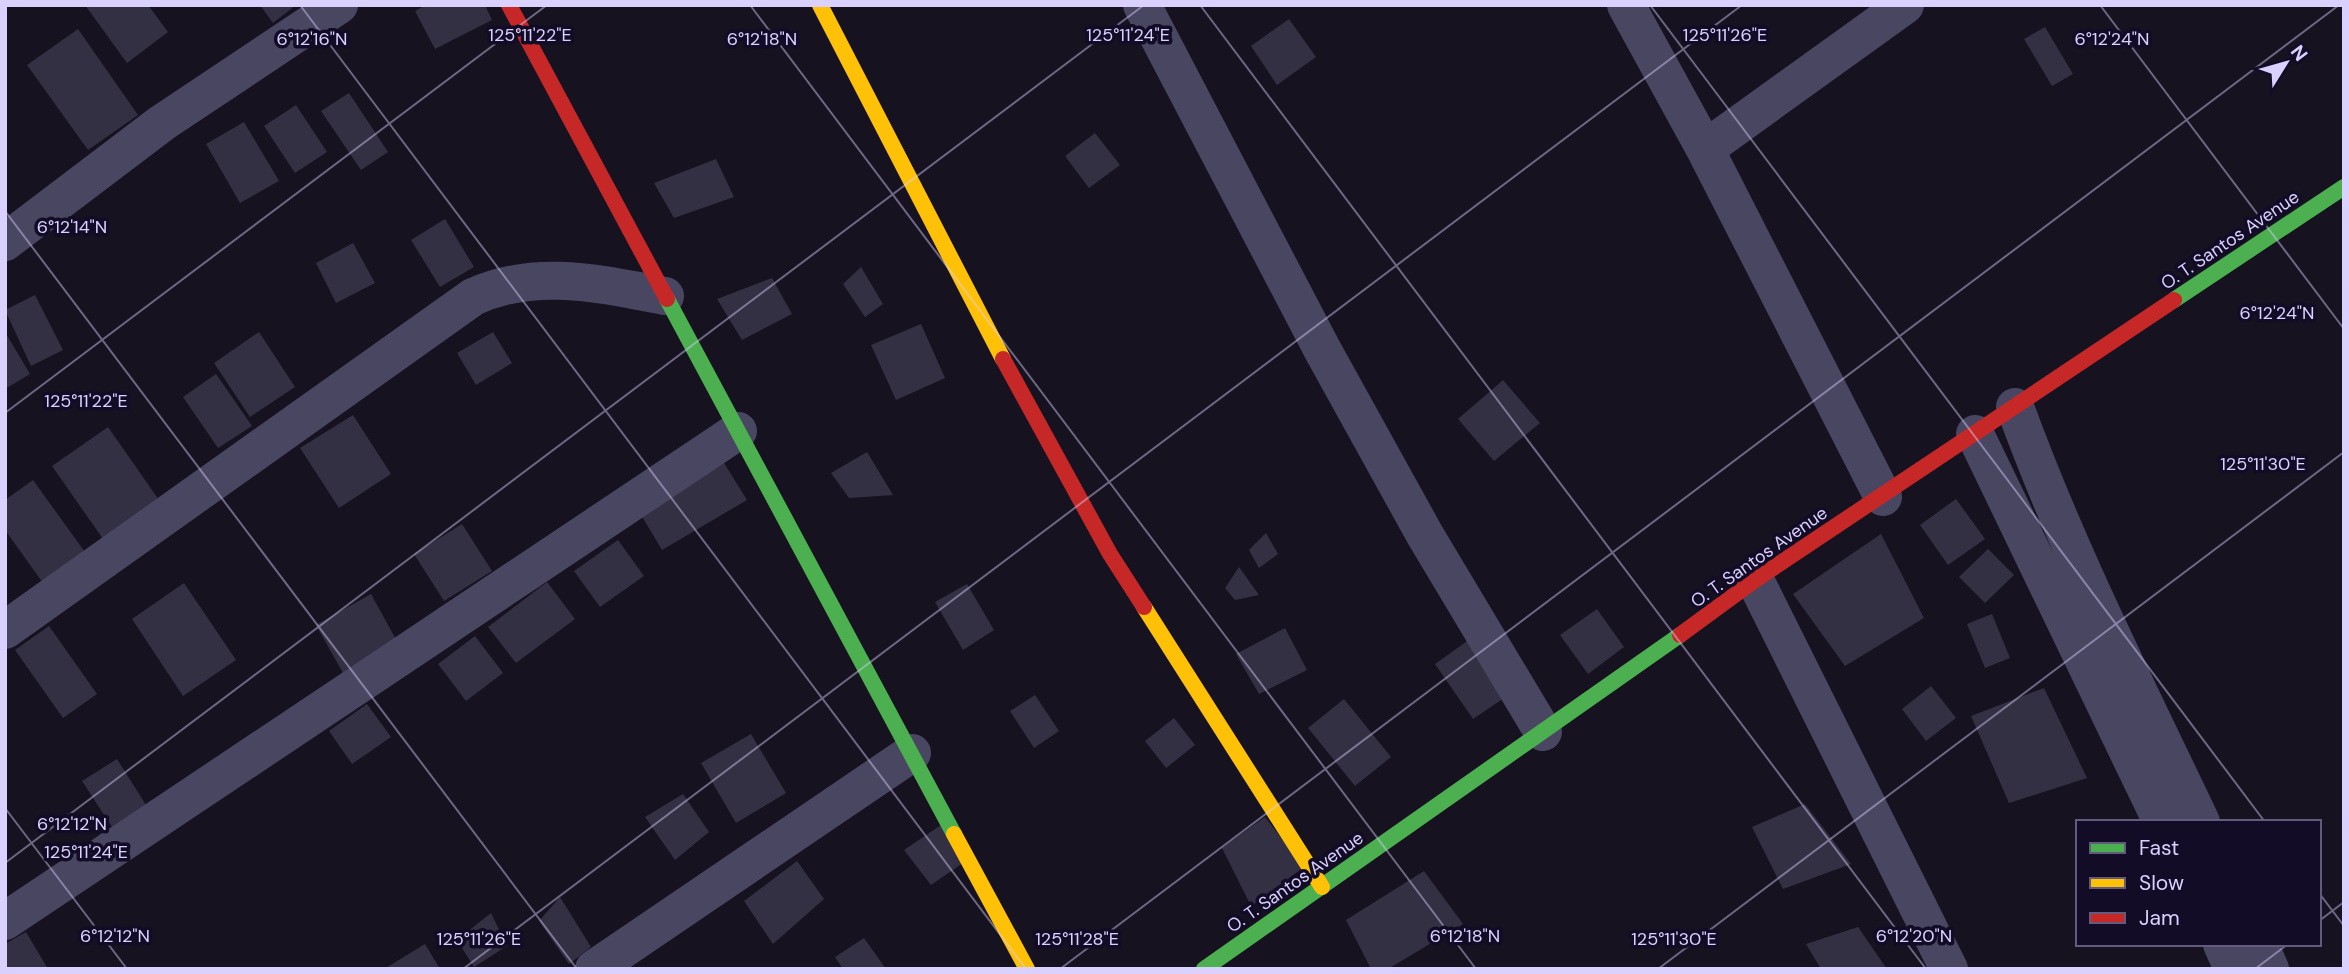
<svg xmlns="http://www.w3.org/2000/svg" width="2349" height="974" font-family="'DM Sans',sans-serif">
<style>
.building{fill:#343043}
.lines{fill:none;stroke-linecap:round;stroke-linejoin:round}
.street{stroke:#494661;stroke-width:38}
.fast{stroke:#4caf50;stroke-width:16}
.slow{stroke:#ffc107;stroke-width:16}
.jam{stroke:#c62828;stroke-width:16}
.ticks{fill:none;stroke:#dad1ff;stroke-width:2;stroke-opacity:0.45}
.labels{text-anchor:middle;stroke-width:7;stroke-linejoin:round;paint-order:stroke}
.street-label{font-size:18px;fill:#dad1ff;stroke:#130c26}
.ticks-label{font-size:18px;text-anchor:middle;fill:#dad1ff;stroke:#130c26;stroke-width:7;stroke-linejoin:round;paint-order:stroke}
</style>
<rect width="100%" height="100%" fill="#161220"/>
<path class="building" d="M85 5H148L168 32 127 63Z
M260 5H296L273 23Z
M426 5H485L492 20 435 49 415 11Z
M1289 19 1316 57 1277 85 1251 46Z
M2045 27 2073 74 2052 86 2024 39Z
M78 29 138 115 88 150 27 65Z
M349 93 388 152 361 170 321 111Z
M296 105 327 152 295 173 264 126Z
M244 122 279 181 240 203 206 144Z
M1095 133 1120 165 1089 188 1065 156Z
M716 159 734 197 674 218 654 183Z
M445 219 474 267 440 287 411 240Z
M353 243 375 283 336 303 316 263Z
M861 267 883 304 865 317 843 284Z
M772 278 792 314 742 340 717 299Z
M35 295 63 350 31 366 5 310Z
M921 324 945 378 896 400 871 345Z
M5 332 30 374 5 389Z
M259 332 295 387 250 417 214 363Z
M493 332 512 363 476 385 457 353Z
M216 374 252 426 218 448 183 397Z
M1503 380 1540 423 1494 461 1458 419Z
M353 415 391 474 339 508 300 448Z
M108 427 159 500 103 539 52 466Z
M867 452 893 495 849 498 831 473Z
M721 458 747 500 662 550 637 508Z
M33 480 90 559 48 590 5 530V500Z
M1956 499 1985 539 1948 565 1920 525Z
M462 524 492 571 444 601 414 554Z
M1266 533 1278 554 1259 568 1249 550Z
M1881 534 1924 618 1845 666 1793 594Z
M618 540 644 576 600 607 574 571Z
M1988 549 2014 575 1985 603 1959 577Z
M1239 567 1259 595 1235 600 1225 588Z
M547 582 575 619 516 663 488 627Z
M184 583 236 660 183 696 132 619Z
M967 584 994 630 963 650 935 602Z
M371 594 398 643 343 673 316 625Z
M1597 609 1624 647 1588 674 1560 635Z
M1992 614 2010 658 1985 668 1967 624Z
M49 626 97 694 63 718 15 650Z
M1285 628 1307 670 1259 694 1236 654Z
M1477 634 1516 690 1473 719 1435 664Z
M475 636 503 673 466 701 438 664Z
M1931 686 1956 718 1926 741 1902 709Z
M2044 688 2087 778 2009 803 1971 716Z
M1035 695 1059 731 1034 748 1010 711Z
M1344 699 1391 757 1355 786 1308 728Z
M367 704 391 737 352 764 329 731Z
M1174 718 1195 745 1166 768 1145 741Z
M751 734 786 793 736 823 701 763Z
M117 759 146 805 112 827 82 781Z
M683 794 709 832 675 860 645 817Z
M1805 804 1851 864 1783 889 1752 827Z
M1265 817 1304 867 1251 906 1222 848Z
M941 825 963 863 931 885 904 850Z
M797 861 824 899 773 944 744 901Z
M1424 871 1463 924 1388 969H1371L1346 920Z
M560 897 591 947 569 964 539 921Z
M491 913 507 946 474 967 457 940Z
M1858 927 1887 969H1821L1806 944Z
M26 932 48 969H5V944Z
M864 938 886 969H843L835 957Z
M425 944 440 969H384Z"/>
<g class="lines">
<path class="street" d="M1142 5 1322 349 1425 535 1543 732
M1626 5 1705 149 1883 497
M1705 149 1905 5
M5 242 162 123 339 5
M2015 407C2067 550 2136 685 2201 822
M1975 434 2162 822
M1755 580 1949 969
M5 630 473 297C536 268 600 284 665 296
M5 921 738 431
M2222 944 2233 969
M2259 944 2270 969
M594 969 912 753"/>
<path class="fast" d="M667 299 954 834
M2174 300 2344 187
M1204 969 1680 635"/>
<path class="slow" d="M820 5 1003 359
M1144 607 1322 887
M954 834 1027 969"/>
<path class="jam" d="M509 5 667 299
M1003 359 1110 554 1144 607
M1680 635 1755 580 2174 300"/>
</g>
<path class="ticks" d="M300 5 1026 969M750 5 1476 969M1200 5 1926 969M1650 5 2265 822M2100 5 2344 329M5 211 577 969M5 413 547 5M5 808 127 969M5 863 1144 5M2319 893 2344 926M2319 921 2344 902M463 969 1742 5M1060 969 2339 5M1658 969 2344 452M2255 969 2288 944"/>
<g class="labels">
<g class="street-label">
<text transform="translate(2230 240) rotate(-34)" y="6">O. T. Santos Avenue</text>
<text transform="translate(1759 557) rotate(-35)" y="6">O. T. Santos Avenue</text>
<text transform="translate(1295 882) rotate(-35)" y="6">O. T. Santos Avenue</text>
</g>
</g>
<g class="ticks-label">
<text x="530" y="41">125°11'22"E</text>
<text x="1128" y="41">125°11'24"E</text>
<text x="1725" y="41">125°11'26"E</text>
<text x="312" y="45">6°12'16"N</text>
<text x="762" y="45">6°12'18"N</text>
<text x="2112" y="45">6°12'24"N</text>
<text x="72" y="233">6°12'14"N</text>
<text x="2277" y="319">6°12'24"N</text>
<text x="86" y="407">125°11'22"E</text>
<text x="2263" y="470">125°11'30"E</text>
<text x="72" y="830">6°12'12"N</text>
<text x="86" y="858">125°11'24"E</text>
<text x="115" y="942">6°12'12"N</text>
<text x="1465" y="942">6°12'18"N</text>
<text x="1914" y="942">6°12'20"N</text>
<text x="479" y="945">125°11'26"E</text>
<text x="1077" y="945">125°11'28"E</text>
<text x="1674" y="945">125°11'30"E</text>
</g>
<rect width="2349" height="974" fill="none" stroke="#dad1ff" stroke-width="14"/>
<rect x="2076" y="820" width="245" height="126" fill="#130c26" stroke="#635b7d" stroke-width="2"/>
<rect x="2090" y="843" width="35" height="10" fill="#4caf50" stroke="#635b7d" stroke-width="2"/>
<text x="2139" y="855" font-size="21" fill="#dad1ff">Fast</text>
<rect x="2090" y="878" width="35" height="10" fill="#ffc107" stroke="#635b7d" stroke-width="2"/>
<text x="2139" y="890" font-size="21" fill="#dad1ff">Slow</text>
<rect x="2090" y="913" width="35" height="10" fill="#c62828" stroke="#635b7d" stroke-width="2"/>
<text x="2139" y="925" font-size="21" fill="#dad1ff">Jam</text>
<g transform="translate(2286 63) rotate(53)" stroke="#130c26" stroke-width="5" paint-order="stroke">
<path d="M0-5L12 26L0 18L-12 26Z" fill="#dad1ff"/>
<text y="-10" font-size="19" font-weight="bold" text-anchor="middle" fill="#dad1ff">N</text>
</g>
</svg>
